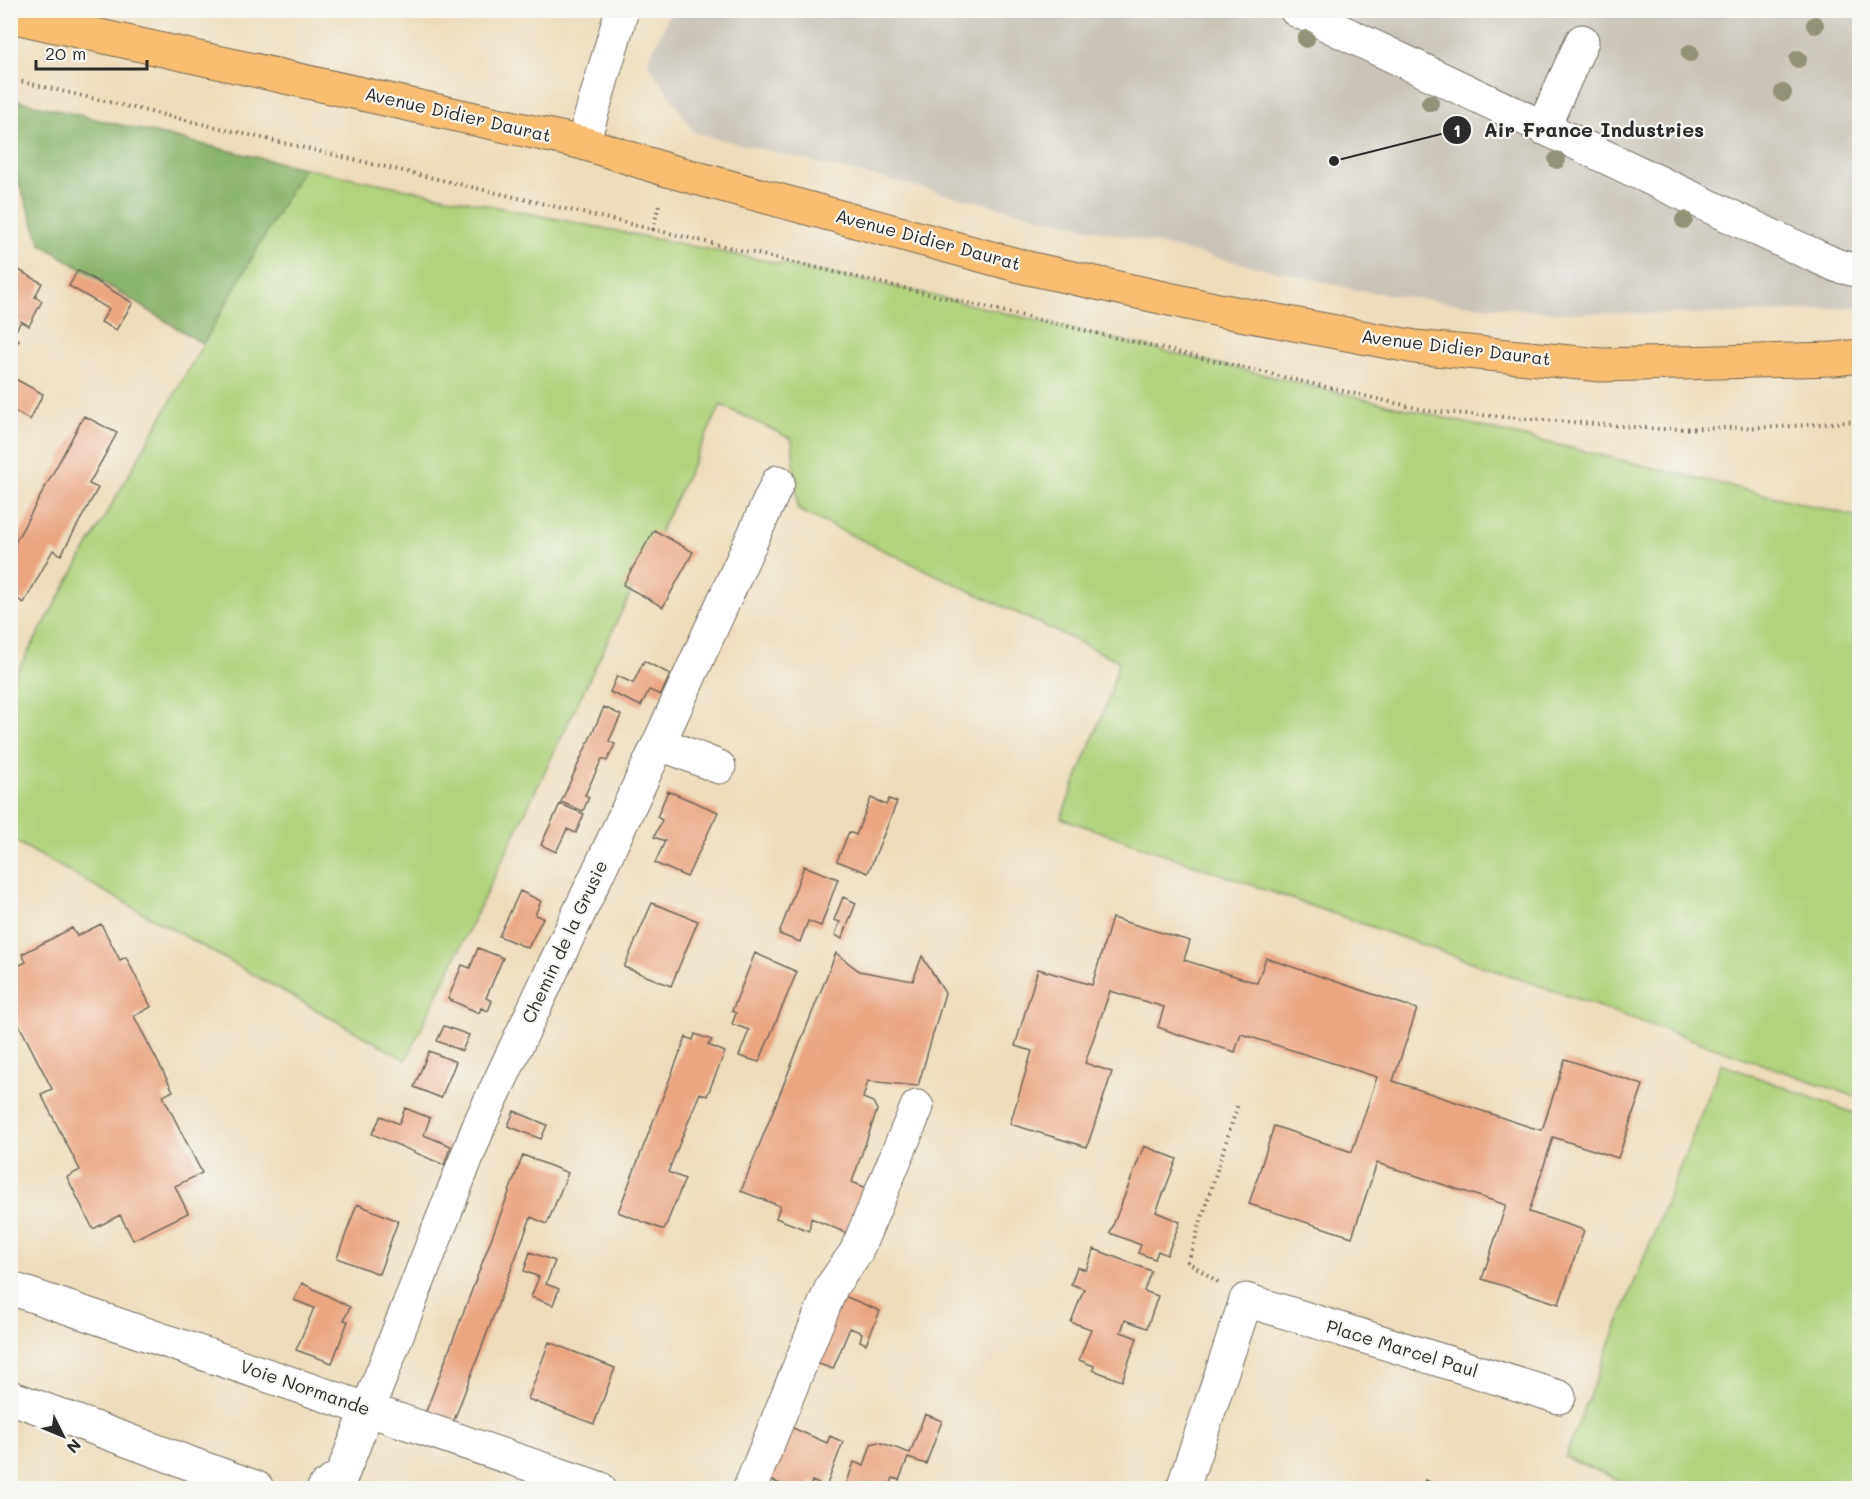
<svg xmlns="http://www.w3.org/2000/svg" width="1870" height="1499" font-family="Mali,sans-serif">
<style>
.industrial{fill:#c9c3b8}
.green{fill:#b1d37c;stroke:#6e7f54;stroke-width:1.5}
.forest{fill:#8cb56c;stroke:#5c704c;stroke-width:1.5}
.building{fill:#eba57f}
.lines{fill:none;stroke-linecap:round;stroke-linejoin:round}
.minor-casing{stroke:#6f695d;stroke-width:35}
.major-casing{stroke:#6f695d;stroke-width:35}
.path{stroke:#6f695d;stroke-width:4;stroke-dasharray:1.5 4.5;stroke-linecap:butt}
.minor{stroke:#fff;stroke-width:33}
.major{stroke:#fbbe6e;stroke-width:33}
.tree{fill:#949276}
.labels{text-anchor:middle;stroke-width:4.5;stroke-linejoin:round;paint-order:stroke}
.street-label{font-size:18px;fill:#2b2b2b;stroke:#f6f6f2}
.leader{fill:none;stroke:#2b2b2b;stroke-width:2}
.callout-dot{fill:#2b2b2b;stroke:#f6f6f2;stroke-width:2}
.mark-label{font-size:18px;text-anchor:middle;font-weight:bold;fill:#fff}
.callout-label{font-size:20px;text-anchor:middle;font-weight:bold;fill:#2b2b2b;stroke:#f6f6f2;stroke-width:4.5;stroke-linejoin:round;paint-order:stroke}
</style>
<rect width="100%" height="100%" fill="#f6f6f2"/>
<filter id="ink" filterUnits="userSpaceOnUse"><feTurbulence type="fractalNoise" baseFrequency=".0167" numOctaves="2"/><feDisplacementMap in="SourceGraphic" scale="12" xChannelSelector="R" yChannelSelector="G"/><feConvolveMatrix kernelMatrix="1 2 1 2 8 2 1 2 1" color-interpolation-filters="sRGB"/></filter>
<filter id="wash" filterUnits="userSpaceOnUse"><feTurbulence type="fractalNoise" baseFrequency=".008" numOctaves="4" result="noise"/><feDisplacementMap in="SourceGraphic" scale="24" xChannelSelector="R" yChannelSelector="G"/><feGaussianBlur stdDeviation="1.35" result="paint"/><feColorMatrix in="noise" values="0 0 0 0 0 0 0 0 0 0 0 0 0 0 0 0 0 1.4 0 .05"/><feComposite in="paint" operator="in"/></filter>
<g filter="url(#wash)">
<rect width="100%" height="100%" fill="#eddcb9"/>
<path class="industrial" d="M672 10 1859 11V307L1732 314 1565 313 1451 303 1358 290 1036 216 695 133 647 62Z"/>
<path class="green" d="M303 168 901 288 1859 517V1098L1061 818 1109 698 1119 661 798 510 792 439 721 405 406 1060 11 839V682Z
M1721 1064 1859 1115V1488H1638L1565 1457Z"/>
<path class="forest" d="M11 99 303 168 203 344 41 244 15 172H11Z"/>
<g id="blocks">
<path class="building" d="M10 265 42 283 35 297 42 301 29 326 21 321 13 336 19 340 10 357Z
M78 270 133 303 116 330 101 322 109 309 69 286Z
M10 376 43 394 30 420 10 409Z
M84 416 117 433 89 484 98 488 61 555 53 550 24 603 10 595V552Z
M654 530 693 552 663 607 623 585Z
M644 661 670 674 661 695 649 690 641 706 610 692 617 676 633 683Z
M604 707 621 715 609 741 615 744 607 761 602 759 585 795 589 797 583 811 561 802Z
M668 791 718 812 687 877 655 863 665 841 654 837 662 820 657 817Z
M871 798 886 805 889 799 897 802 868 873 837 861 849 832 856 835Z
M560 804 584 814 576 833 567 829 556 852 541 845Z
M804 866 838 879 821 926 808 921 800 942 779 934Z
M520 891 541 901 535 915 543 918 528 948 499 936Z
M843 897 856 903 842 939 835 935 840 922 834 920Z
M652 903 698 921 671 986 624 967Z
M1112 918 1190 941 1184 960 1257 983 1266 958 1417 1009 1393 1081 1530 1127 1542 1130 1565 1059 1643 1085 1618 1158 1553 1137 1529 1212 1584 1230 1559 1304 1482 1279 1506 1205 1377 1163 1352 1237 1249 1204 1274 1126 1352 1152 1377 1077 1241 1034 1235 1052 1174 1033 1158 1027 1164 1007 1110 991 1085 1063 1112 1072 1087 1147 1010 1124 1032 1051 1015 1046 1038 969 1092 985Z
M101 924 120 960 126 957 151 1007 134 1016 173 1091 163 1096 202 1173 175 1186 188 1213 133 1240 120 1215 93 1229 67 1177 80 1170 41 1094 52 1089 13 1013 19 1010 10 992V970L26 962 22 954 72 928 77 936Z
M478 948 503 958 486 998 492 1001 488 1011 481 1008 479 1013 448 999 462 965 470 968Z
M755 953 797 972 759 1062 739 1056 749 1030 732 1024 736 1013 732 1011Z
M836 953 859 971 913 981 922 956 945 993 918 1086 868 1081 863 1098 873 1102 877 1110 852 1182 869 1189 851 1235 811 1218 809 1231 776 1218 780 1206 741 1191Z
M444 1026 469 1035 462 1051 437 1041Z
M695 1034 712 1040 708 1045 725 1052 707 1096 700 1093 668 1172 685 1179 664 1230 618 1212 686 1037 693 1040Z
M429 1051 456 1062 441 1098 414 1087Z
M405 1108 430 1118 424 1135 451 1146 444 1165 372 1134 381 1116 399 1124Z
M514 1111 547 1125 541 1139 508 1126Z
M1144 1146 1177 1159 1156 1212 1180 1222 1167 1255 1158 1251 1155 1259 1138 1253 1141 1245 1110 1233Z
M523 1155 568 1173 547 1224 531 1217 453 1423 425 1414Z
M357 1204 398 1221 379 1274 337 1258Z
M1094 1249 1151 1271 1144 1291 1158 1296 1147 1328 1125 1320 1121 1332 1137 1338 1122 1381 1093 1370 1094 1366 1079 1360 1091 1329 1071 1322 1084 1289 1071 1284 1077 1267 1086 1270Z
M530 1252 555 1261 546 1284 559 1289 553 1305 531 1297 539 1277 524 1271Z
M302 1283 350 1307 344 1320 348 1321 332 1363 296 1350 314 1308 294 1300Z
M837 1293 880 1311 866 1344 860 1341 862 1333 850 1328 833 1369 811 1361Z
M549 1342 615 1368 594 1424 528 1399Z
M925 1414 942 1421 926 1464 908 1458 899 1480 893 1478 889 1488H845L854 1462 864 1466 871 1444 879 1442 910 1453Z
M786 1425 827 1443 830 1436 843 1442 826 1487 812 1481 810 1488H791L765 1478Z
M1425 1480 1445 1488H1422Z"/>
</g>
</g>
<g filter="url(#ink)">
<use href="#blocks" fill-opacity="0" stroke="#6f695d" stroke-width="1.5"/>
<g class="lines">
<g class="minor-casing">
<path id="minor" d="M1296 10 1789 244 1838 266 1860 271
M1543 128 1582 41
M583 143 622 10
M659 743 719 767
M10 1288 599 1488
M10 1397 257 1488
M324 1488 342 1475 481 1121 659 743 778 482
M750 1488 832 1286 856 1252 917 1107
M1183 1488 1246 1300 1559 1397"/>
</g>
<g class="major-casing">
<path id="major" d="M10 16 583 143 667 170 1028 268 1219 310 1415 347 1601 365 1834 359 1860 356"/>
</g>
<path class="path" d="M10 79 1429 411 1660 429 1780 427 1860 421
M653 230 659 204
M1218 1282 1188 1262 1238 1104"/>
<use href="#minor" class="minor"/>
<use href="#major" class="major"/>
</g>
<g class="tree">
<circle cx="1815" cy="25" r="9"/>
<circle cx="1306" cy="39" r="9"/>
<circle cx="1690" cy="53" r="9"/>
<circle cx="1798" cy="59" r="9"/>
<circle cx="1783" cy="93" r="9"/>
<circle cx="1430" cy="103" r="9"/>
<circle cx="1557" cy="160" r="9"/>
<circle cx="1684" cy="220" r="9"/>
</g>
</g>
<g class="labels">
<g class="street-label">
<text transform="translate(458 115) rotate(13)" y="6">Avenue Didier Daurat</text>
<text transform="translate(928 240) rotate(15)" y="6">Avenue Didier Daurat</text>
<text transform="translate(1456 348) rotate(7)" y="6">Avenue Didier Daurat</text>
<text transform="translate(565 942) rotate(-65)" y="6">Chemin de la Grusie</text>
<text transform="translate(1402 1349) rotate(17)" y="6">Place Marcel Paul</text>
<text transform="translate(305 1388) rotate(19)" y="6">Voie Normande</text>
</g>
</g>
<path class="leader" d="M1334 161L1457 130"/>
<g class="callout-dot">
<circle cx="1334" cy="161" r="6"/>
<circle cx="1457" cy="130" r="15"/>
</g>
<g class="mark-label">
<text x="1457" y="137">1</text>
</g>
<g class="callout-label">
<text x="1594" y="137">Air France Industries</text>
</g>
<rect width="1870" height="1499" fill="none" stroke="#f6f6f2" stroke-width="36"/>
<g transform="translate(63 1436) rotate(133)" stroke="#f6f6f2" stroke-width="4.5" paint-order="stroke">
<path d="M0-4.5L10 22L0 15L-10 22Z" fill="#2b2b2b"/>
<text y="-9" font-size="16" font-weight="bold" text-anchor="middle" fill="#2b2b2b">N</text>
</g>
<path d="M36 60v9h111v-9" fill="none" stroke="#2b2b2b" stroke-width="3"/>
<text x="45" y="60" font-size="18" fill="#2b2b2b" stroke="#f6f6f2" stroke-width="4.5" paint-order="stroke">20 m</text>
</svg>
